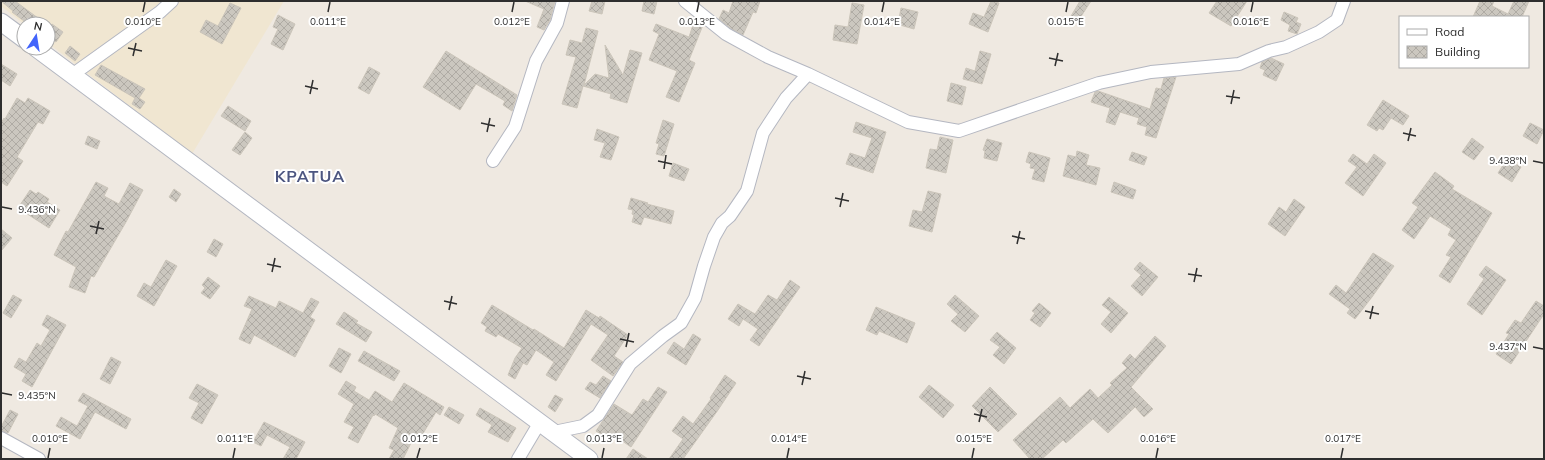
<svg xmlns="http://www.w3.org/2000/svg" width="1545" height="460" font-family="Mulish,sans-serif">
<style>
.education{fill:#f0e6d1}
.building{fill:url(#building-cross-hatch);stroke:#cbc5ba}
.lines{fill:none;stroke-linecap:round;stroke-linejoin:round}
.minor-casing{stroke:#b4b7c1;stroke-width:14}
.secondary-casing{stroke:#b4b7c1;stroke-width:19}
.minor{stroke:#fff;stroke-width:12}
.secondary{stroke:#fff;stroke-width:17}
.ticks{fill:none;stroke:#2e2e2e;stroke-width:1.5}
.labels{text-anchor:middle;stroke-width:4;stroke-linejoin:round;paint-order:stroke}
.district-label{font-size:16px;font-weight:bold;letter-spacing:1px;fill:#4d5680;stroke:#fff}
.ticks-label{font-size:10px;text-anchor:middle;fill:#2e2e2e;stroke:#fff;stroke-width:4;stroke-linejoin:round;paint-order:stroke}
</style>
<defs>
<pattern id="building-cross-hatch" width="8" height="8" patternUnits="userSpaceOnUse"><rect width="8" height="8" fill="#cbc7bf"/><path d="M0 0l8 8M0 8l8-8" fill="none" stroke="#afaba4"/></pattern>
</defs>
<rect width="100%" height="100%" fill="#efe9e1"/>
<path class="education" d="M1 1H284L192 154 48 43V24H24L1 6Z"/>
<path class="building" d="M1 1H15L46 24H28L12 12 13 11Z
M525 1H555L550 20 544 30 537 27 544 9Z
M592 1H605L602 14 589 11Z
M644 1H657L654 14 642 11Z
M733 1H760L756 13 753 12 743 35 730 28 719 19 723 10 729 13Z
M991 1 999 3 988 32 969 24 973 13 984 17Z
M1080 1H1091L1078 21 1071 16Z
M1217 1H1247L1231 26 1209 13Z
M1480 1H1494L1492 6 1508 14 1514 1H1529L1522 17H1473Z
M230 3 241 8 222 44 200 32 206 20 218 26Z
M852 3 864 5 857 44 833 40 835 25 848 27Z
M901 8 918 12 914 29 900 25 902 20 899 19Z
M1284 12 1298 18 1296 22 1301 24 1297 34 1288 31 1290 25 1281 20Z
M278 15 295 24 283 50 271 44 278 29 273 27Z
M695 19 703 25 689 60 695 63 679 102 666 97 677 71 649 60 659 34 653 31 656 24 689 37Z
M52 24 63 32 56 42 48 37V29Z
M586 28 598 31 584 85 595 74 609 78 605 45 623 75 630 50 642 53 627 103 610 98 611 94 583 86 577 108 562 104 576 57 566 55 570 40 582 43Z
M70 46 80 54 75 61 65 53Z
M446 51 517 95 512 111 503 105 505 101 476 84 460 110 423 87Z
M980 51 991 54 982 84 963 79 966 68 975 71Z
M1271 58 1284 64 1276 81 1263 75 1265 70 1260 68 1262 62Z
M1 64 17 74 10 86 1 80Z
M101 65 145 89 139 98 145 102 140 109 132 104 135 98 95 75Z
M369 67 380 73 369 94 358 88Z
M1176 77 1156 138 1145 135 1147 127 1137 124 1139 118 1120 112 1115 125 1106 122 1110 108 1091 102 1095 92 1098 91 1150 109 1156 88 1161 89 1164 78Z
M951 83 966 87 962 105 947 101Z
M17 98 25 103 28 98 50 111 43 124 38 122 17 157 23 161 7 186 1 182V123L4 118 5 119Z
M1383 100 1409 116 1403 125 1391 118 1383 130 1379 128 1377 131 1367 125Z
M228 106 251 121 245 131 221 116Z
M663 120 674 124 664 156 656 154 659 144 656 143Z
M856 122 886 132 873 173 846 164 850 153 865 158 872 138 853 132Z
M1530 123 1544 130 1537 144 1523 136Z
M597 129 619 137 611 160 600 157 605 143 594 140Z
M245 132 252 138 240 155 232 150Z
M88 136 100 141 97 149 85 144Z
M940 137 953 140 946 173 926 168 930 149 937 150Z
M1472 138 1484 147 1474 160 1462 152Z
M987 139 1002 143 997 161 984 158 985 151 983 150Z
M1077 151 1089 155 1086 165 1100 168 1096 185 1063 176 1068 155 1076 157Z
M1029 152 1050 158 1044 182 1032 179 1035 169 1030 168 1031 164 1026 162Z
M1132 152 1147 157 1144 165 1129 160Z
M1353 154 1367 164 1374 154 1386 163 1363 196 1345 183 1357 167 1348 161Z
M1507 159 1521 167 1512 182 1498 173Z
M673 163 689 169 684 181 669 176Z
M1435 172 1454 186 1452 189 1492 213 1450 283 1439 276 1451 257 1446 255 1456 240 1448 235 1451 229 1430 216 1414 239 1402 230 1418 207 1412 203Z
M96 182 108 188 104 196 119 204 130 183 143 190 126 222 94 277 91 276 85 293 69 287 76 267 54 255 66 231 68 232Z
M1114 182 1136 190 1133 199 1111 192Z
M174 189 181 194 176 202 169 197Z
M30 190 36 194 38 192 49 199 47 202 60 210 49 228 18 208Z
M928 191 941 194 932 232 909 226 913 210 922 212Z
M631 198 648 203 647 204 674 211 671 224 644 217 641 225 632 222 634 215 632 214 633 210 628 209Z
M1294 199 1305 207 1285 236 1268 224 1279 207 1286 212Z
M1 229 12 238 1 251Z
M214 239 223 244 216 257 207 252Z
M1373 253 1394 266 1372 297 1355 319 1347 313 1350 309 1329 294 1336 285 1346 293Z
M166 260 177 266 154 306 137 296 144 283 151 287Z
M1140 262 1158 277 1142 296 1131 286 1141 275 1134 269Z
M1486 266 1506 280 1482 315 1467 304 1484 279 1479 275Z
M208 277 220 286 210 299 201 293 205 288 202 285Z
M790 280 800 287 759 346 750 340 758 329 743 319 739 326 728 319 738 304 755 314 768 295 777 300Z
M13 295 22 300 11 318 3 313Z
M955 295 979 316 965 332 951 321 958 314 947 304Z
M249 296 276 308 279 301 303 313 311 298 319 302 310 317 315 320 295 357 254 335 250 344 239 339 252 309 244 306Z
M1109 297 1128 313 1111 333 1101 324 1111 312 1102 305Z
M1536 301 1544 306V314L1511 364 1496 354 1509 334 1506 333 1515 320 1521 323Z
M1039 303 1051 313 1040 327 1030 320 1035 313 1032 311Z
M492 305 533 330 534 329 564 348 586 310 599 318 600 316 628 335 614 356 623 362 613 376 591 360 608 335 591 324 556 381 546 375 554 362 536 350 527 365 523 363 515 379 508 375 515 358 522 348 498 334 496 337 485 331 487 327 481 323Z
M876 307 915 323 907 343 879 331 877 335 866 330Z
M344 312 358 321 356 323 372 332 366 342 336 324Z
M47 315 66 325 32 387 22 381 26 374 14 367 19 358 26 362 37 343 41 346 50 330 42 325Z
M997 332 1016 348 1004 364 993 355 1000 347 990 340Z
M693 334 701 339 686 365 667 353 674 342 684 349Z
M1155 336 1166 346 1131 387 1153 409 1144 417 1135 407 1108 433 1093 419 1066 443 1063 440 1042 459H1030L1013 440 1060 397 1070 408 1090 389 1098 398 1112 385 1110 383 1127 368 1122 363 1130 354 1135 359Z
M339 348 351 354 341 373 329 366Z
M364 351 400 371 394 381 358 361Z
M111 357 121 362 110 384 100 379Z
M725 375 736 383 718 410 683 459H669L683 439 672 431 683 416 693 424 711 399 710 398Z
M603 376 611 381 600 398 585 389 590 382 596 385Z
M346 381 356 387 354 391 369 400 375 391 392 402 404 383 444 407 440 415 436 412 419 440 414 437 403 459H389L394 450 389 448 398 428 375 414 374 416 373 415 358 443 348 438 354 427 344 422 354 404 338 394Z
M197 384 218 395 202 424 191 418 199 403 189 398Z
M929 385 954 405 943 418 919 397Z
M658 387 667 392 631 447 612 434 609 439 596 431 614 404 632 415 643 399 648 402Z
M990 387 1017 414 998 432 972 406Z
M83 393 131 419 126 429 95 412 80 439 56 426 61 417 77 426 88 406 78 401Z
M555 395 563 399 555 412 548 407Z
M449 407 464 415 459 424 444 415Z
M480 408 516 428 508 442 488 432 492 425 476 415Z
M10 410 18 414 8 433 1 431V427Z
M264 422 305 442 296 459H283L290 447 267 435 261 446 253 442Z
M633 449 648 459H626Z"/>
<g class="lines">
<g class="minor-casing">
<path id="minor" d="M685 1 726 34 768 57 808 74 908 122 959 131 1099 83 1151 72 1239 64 1269 51 1286 47 1319 32 1337 20 1344 1
M72 75 160 12 172 1
M493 161 515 127 536 61 557 23 563 1
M554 432 583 426 598 415 630 364 663 336 681 323 695 298 704 266 714 237 722 223 730 216 747 191 763 133 786 98 808 74
M1 438 39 459
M518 459 540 422"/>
</g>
<g class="secondary-casing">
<path id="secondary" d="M1 22 24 39
M36 48 589 459"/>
</g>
<use href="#minor" class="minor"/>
<use href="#secondary" class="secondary"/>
</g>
<path class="ticks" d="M143 12 145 2M328 12 330 2M512 12 514 2M697 12 699 2M882 12 884 2M1066 12 1068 2M1251 12 1253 2M128 48 142 51M133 56 136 43M1049 58 1063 61M1055 66 1058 53M305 86 318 89M310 94 313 80M1226 96 1240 98M1231 104 1234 90M481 123 495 126M487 132 490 118M1403 133 1416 136M1408 141 1411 128M658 161 672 164M1533 161 1543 163M664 169 666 155M835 198 849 201M2 207 12 209M840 207 843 193M90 226 104 229M96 234 99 221M1012 236 1025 239M1017 244 1020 231M267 264 281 267M272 272 275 258M1188 274 1202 276M1194 282 1197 268M444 301 457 304M449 310 452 296M1365 311 1379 314M1370 319 1373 306M620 339 634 342M626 347 629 333M1533 347 1543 349M797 376 811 379M802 385 805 371M2 393 12 395M974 414 987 417M979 422 982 409M48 458 50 448M233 458 235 448M417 458 420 448M602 458 604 448M787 458 789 448M972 458 974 448M1156 458 1158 448M1341 458 1343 448"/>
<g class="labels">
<g class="district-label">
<text x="310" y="182">KPATUA</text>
</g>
</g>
<g class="ticks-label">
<text x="143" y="25">0.010°E</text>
<text x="328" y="25">0.011°E</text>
<text x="512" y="25">0.012°E</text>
<text x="697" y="25">0.013°E</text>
<text x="882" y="25">0.014°E</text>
<text x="1066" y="25">0.015°E</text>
<text x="1251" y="25">0.016°E</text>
<text x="1508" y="164">9.438°N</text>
<text x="37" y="213">9.436°N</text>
<text x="1508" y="350">9.437°N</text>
<text x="37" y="399">9.435°N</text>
<text x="50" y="442">0.010°E</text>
<text x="235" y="442">0.011°E</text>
<text x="420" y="442">0.012°E</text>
<text x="604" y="442">0.013°E</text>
<text x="789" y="442">0.014°E</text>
<text x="974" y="442">0.015°E</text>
<text x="1158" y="442">0.016°E</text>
<text x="1343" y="442">0.017°E</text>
</g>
<rect width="1545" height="460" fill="none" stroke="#2e2e2e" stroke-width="4"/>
<rect x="1399" y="16" width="130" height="52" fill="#ffffff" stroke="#ababab"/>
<rect x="1407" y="29" width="20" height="6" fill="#ffffff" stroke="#ababab"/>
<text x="1435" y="36" font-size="12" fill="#2e2e2e">Road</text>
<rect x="1407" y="46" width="20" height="12" fill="url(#building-cross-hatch)" stroke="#ababab"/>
<text x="1435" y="56" font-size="12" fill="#2e2e2e">Building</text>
<g transform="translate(36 36) rotate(12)"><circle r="19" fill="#ffffff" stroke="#ababab"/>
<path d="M0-3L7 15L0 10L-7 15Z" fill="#4264fb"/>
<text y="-6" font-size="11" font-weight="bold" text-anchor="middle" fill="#2e2e2e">N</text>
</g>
</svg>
